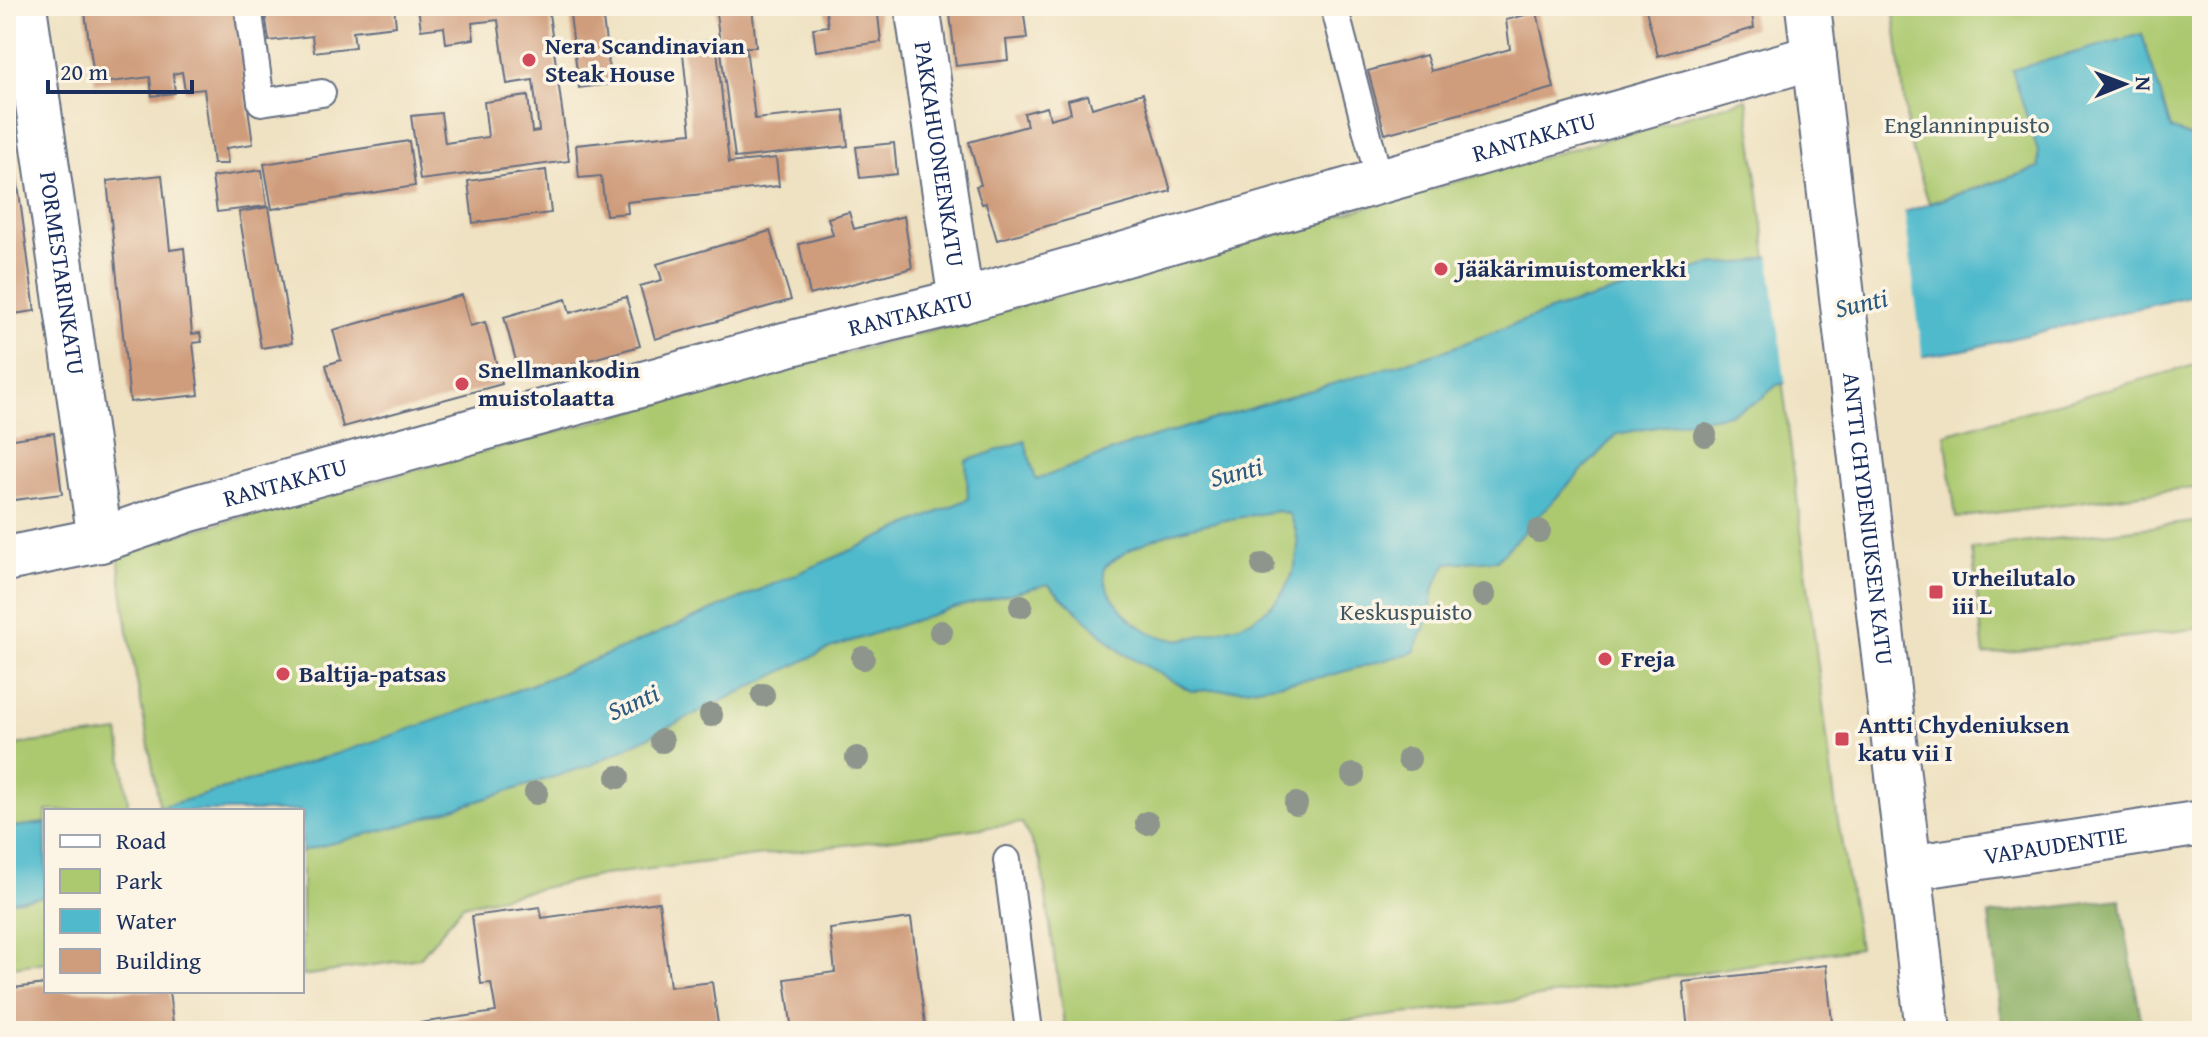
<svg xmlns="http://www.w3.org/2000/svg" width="2208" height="1037" font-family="'Gentium Book Plus',serif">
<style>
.green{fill:#acc970;stroke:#647c67;stroke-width:2}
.forest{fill:#89ad62;stroke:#526e60;stroke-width:2}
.water{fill:#50bacc;stroke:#367495;stroke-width:2;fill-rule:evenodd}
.pier{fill:#efe2c2}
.building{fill:#cf9c7c}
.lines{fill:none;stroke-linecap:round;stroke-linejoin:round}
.service-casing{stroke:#656e81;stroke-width:30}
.minor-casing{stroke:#656e81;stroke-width:48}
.tertiary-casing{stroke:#656e81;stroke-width:48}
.secondary-casing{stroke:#656e81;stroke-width:48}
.service{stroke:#fff;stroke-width:26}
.minor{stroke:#fff;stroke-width:44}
.tertiary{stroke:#fff;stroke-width:44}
.secondary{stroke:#fff;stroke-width:44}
.tree{fill:#8e958d}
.poi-dot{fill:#d1495b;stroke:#fcf5e5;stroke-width:3}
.labels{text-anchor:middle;stroke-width:7;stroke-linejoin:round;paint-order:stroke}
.poi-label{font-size:24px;font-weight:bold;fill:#1b2f5e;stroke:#fcf5e5;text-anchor:start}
.park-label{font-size:24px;fill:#3f5662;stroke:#fcf5e5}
.street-label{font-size:24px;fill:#1b2f5e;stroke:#fcf5e5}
.water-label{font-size:26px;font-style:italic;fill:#2b597f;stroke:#fcf5e5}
</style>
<rect width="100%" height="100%" fill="#fcf5e5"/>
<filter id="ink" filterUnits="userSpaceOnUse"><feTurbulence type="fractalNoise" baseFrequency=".0125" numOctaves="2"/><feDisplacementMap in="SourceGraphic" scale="16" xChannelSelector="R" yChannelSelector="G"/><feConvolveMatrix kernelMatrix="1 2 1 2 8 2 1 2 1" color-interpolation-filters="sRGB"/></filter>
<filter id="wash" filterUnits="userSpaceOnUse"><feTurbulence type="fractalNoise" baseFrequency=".006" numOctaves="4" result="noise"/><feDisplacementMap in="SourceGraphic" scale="32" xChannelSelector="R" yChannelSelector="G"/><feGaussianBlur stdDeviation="1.8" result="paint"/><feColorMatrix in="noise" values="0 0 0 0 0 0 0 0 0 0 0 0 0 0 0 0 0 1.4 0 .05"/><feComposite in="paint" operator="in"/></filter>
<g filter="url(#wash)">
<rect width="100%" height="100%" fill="#efe2c2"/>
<path class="green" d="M1893 6H2202V141L2171 129 2142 34 2038 152 2039 168 1929 203 1909 140Z
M1747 99 1836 809 1859 948 1500 1003 1255 1031H1065L1041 862 1022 823 603 875 463 905 420 958 302 976V811H160C147 724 125 638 118 551L998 312Z
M2202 363V486L1956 518 1945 434Z
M2202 521V628L1984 655 1972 549Z
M119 732 129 811H46V823L6 828V746Z
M46 896V962L6 968V902Z"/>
<path class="forest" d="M2120 899 2143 1031H2003L1989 915Z"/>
<path class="water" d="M2142 34 2171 129 2202 141V293L1964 350 1862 366 1777 385 1757 402 1730 414 1617 434 1497 560 1447 563 1434 587 1430 616 1414 652 1328 676 1245 689 1191 691 1122 653 1048 584 950 609 830 648 591 765 403 825 302 851V811H140C195 800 249 781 303 764 531 695 750 594 968 499L966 461 1025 441 1036 480 1134 443 1446 350 1555 309 1708 265 1752 262 2039 168 2038 152 2012 70ZM1277 511 1289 514C1310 552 1290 597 1253 619 1241 626 1225 628 1212 632 1199 636 1183 641 1170 639 1150 634 1131 623 1119 606 1109 593 1103 584 1104 568 1150 528 1219 522 1277 511Z
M46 823V896L6 902V828Z"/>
<path class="pier" d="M1904 208 1923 361 1863 370 1786 387 1769 252Z"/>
<g id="blocks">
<path class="building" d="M84 6H234L253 144 226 148 228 164H213L204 89 185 91 182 72 173 74 175 93 152 96 150 77 95 84Z
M264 6H394L396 26 353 31 355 47 314 52 312 36 269 41Z
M418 6H548L569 161 420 180 411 116 441 113 445 143 488 137 484 102 528 96 532 132 539 131 533 80 507 84 498 20 472 23 474 39 446 43 444 27 421 30Z
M569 6H652V12L603 18 611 84 579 88Z
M715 6H752L756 47H746L755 119 844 110 848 146 735 158Z
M825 6H877L881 42 816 51 813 28 828 26Z
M949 6H1002V9L1023 7 1027 38 1006 40 1008 60 956 66Z
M1645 6H1751L1754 28 1658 56Z
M1537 12 1554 88 1385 134 1368 71 1426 55 1431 71 1510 49 1506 20Z
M716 40 729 163 776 158 779 186 627 202 628 213 606 215 601 176 579 178 576 145 691 133 682 43Z
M1143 93 1171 191 997 240 986 203 982 204 979 196 976 186 981 185 969 142 1027 126 1024 113 1047 107 1050 119 1071 113 1068 100 1088 95 1092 108Z
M6 96 35 311 6 315Z
M409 141 415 186 272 209 264 164Z
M894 143 897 174 860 178 856 147Z
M262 170 267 206 217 212 212 177Z
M546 170 551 213 473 223 468 181Z
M162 175 170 250 184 248 192 334 200 333 202 342 193 343 199 395 130 402 107 181Z
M269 207 292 343 261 348 239 212Z
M849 212 854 229 904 216 912 268 810 295 799 244 833 235 828 218Z
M770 231 791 300 655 339 640 286 662 280 657 264Z
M462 295 470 326 485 322 502 384 343 427 326 365 341 360 333 330Z
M626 297 640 346 521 379 504 317 566 299 570 313Z
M54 433 62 494 6 501V440Z
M659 902 670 987 712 982 719 1031H364L496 1012 491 983 481 984 472 916 540 907 542 918Z
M911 918 926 1031H792L785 979 835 972 830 929Z
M1826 965 1833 1031H1688L1683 982Z
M46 984V991H169L174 1031H6V989Z"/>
</g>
</g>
<g filter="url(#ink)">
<use href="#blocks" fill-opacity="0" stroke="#656e81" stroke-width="2"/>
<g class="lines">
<g class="service-casing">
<path id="service" d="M248 6 261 102 322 93
M1334 6 1380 182
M1007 860 1029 1031"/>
</g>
<g class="minor-casing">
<g id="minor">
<path id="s1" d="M24 6 100 540"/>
<path id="s2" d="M917 6 961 301"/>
<path id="s3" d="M1909 868 2202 823"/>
</g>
</g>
<g class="tertiary-casing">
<g id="tertiary">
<path id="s4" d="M6 559 100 540 190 509 788 344 961 301 1814 57"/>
</g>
</g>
<g class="secondary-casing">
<g id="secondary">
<path id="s5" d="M1808 6 1928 1031"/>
</g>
</g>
<use href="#service" class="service"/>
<use href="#minor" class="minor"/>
<use href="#tertiary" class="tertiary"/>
<use href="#secondary" class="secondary"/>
</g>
<g class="tree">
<circle cx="1705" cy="435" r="12"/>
<circle cx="1539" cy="531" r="12"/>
<circle cx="1263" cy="565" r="12"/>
<circle cx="1484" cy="595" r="12"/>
<circle cx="1021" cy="606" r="12"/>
<circle cx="941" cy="632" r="12"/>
<circle cx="863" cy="658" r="12"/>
<circle cx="763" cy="695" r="12"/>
<circle cx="711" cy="715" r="12"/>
<circle cx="662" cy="741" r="12"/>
<circle cx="857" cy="758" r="12"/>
<circle cx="1409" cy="759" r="12"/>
<circle cx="1353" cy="775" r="12"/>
<circle cx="618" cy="777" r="12"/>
<circle cx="536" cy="793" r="12"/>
<circle cx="1296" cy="804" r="12"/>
<circle cx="1147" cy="823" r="12"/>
</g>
</g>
<g class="poi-dot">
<circle cx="529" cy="60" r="8"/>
<circle cx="1441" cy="269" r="8"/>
<circle cx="462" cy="384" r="8"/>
<rect x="1928" y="584" width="16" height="16" rx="4"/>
<circle cx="1605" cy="659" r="8"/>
<circle cx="283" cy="674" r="8"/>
<rect x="1834" y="731" width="16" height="16" rx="4"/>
</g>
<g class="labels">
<g class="poi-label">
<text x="545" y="54">Nera Scandinavian<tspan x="545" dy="28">Steak House</tspan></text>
<text x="1457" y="277">Jääkärimuistomerkki</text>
<text x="478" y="378">Snellmankodin<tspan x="478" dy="28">muistolaatta</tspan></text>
<text x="1952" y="586">Urheilutalo<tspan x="1952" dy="28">iii L</tspan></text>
<text x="1621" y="667">Freja</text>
<text x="299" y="682">Baltija-patsas</text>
<text x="1858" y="733">Antti Chydeniuksen<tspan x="1858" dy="28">katu vii I</tspan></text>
</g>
<g class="park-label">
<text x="1967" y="133">Englanninpuisto</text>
<text x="1406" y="620">Keskuspuisto</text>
</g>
<g class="street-label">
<text dy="8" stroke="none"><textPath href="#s4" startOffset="1586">RANTAKATU</textPath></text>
<text dy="8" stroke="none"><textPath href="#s2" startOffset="150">PAKKAHUONEENKATU</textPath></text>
<text dy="8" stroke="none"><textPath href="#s1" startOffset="270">PORMESTARINKATU</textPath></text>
<text dy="8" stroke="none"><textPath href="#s4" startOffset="938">RANTAKATU</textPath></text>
<text dy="8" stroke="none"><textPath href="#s4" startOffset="290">RANTAKATU</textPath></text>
<text dy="8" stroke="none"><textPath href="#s5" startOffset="516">ANTTI CHYDENIUKSEN KATU</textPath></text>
<text dy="8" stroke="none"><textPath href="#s3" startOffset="148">VAPAUDENTIE</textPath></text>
</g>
<g class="water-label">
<text transform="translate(1861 303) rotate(-13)" y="9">Sunti</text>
<text transform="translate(1236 472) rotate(-14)" y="9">Sunti</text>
<text transform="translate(633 702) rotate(-24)" y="9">Sunti</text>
</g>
</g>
<rect width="2208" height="1037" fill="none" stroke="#fcf5e5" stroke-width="32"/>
<rect x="44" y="809" width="260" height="184" fill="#fcf5e5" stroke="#a2a6af" stroke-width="2"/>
<rect x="60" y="835" width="40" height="12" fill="#ffffff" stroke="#a2a6af" stroke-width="2"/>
<text x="116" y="849" font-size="24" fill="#1b2f5e">Road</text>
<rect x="60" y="869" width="40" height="24" fill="#acc970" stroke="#a2a6af" stroke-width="2"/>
<text x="116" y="889" font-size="24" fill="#1b2f5e">Park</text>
<rect x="60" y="909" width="40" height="24" fill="#50bacc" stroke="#a2a6af" stroke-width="2"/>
<text x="116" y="929" font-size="24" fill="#1b2f5e">Water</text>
<rect x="60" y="949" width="40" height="24" fill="#cf9c7c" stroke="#a2a6af" stroke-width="2"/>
<text x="116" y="969" font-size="24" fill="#1b2f5e">Building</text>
<g transform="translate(2124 84) rotate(89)" stroke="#fcf5e5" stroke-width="6" paint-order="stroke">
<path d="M0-6L14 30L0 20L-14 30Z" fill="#1b2f5e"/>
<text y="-12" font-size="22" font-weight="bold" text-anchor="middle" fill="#1b2f5e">N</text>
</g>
<path d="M48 80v12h144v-12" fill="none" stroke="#1b2f5e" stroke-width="4"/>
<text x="60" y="80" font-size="24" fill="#1b2f5e" stroke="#fcf5e5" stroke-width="6" paint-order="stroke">20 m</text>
</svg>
